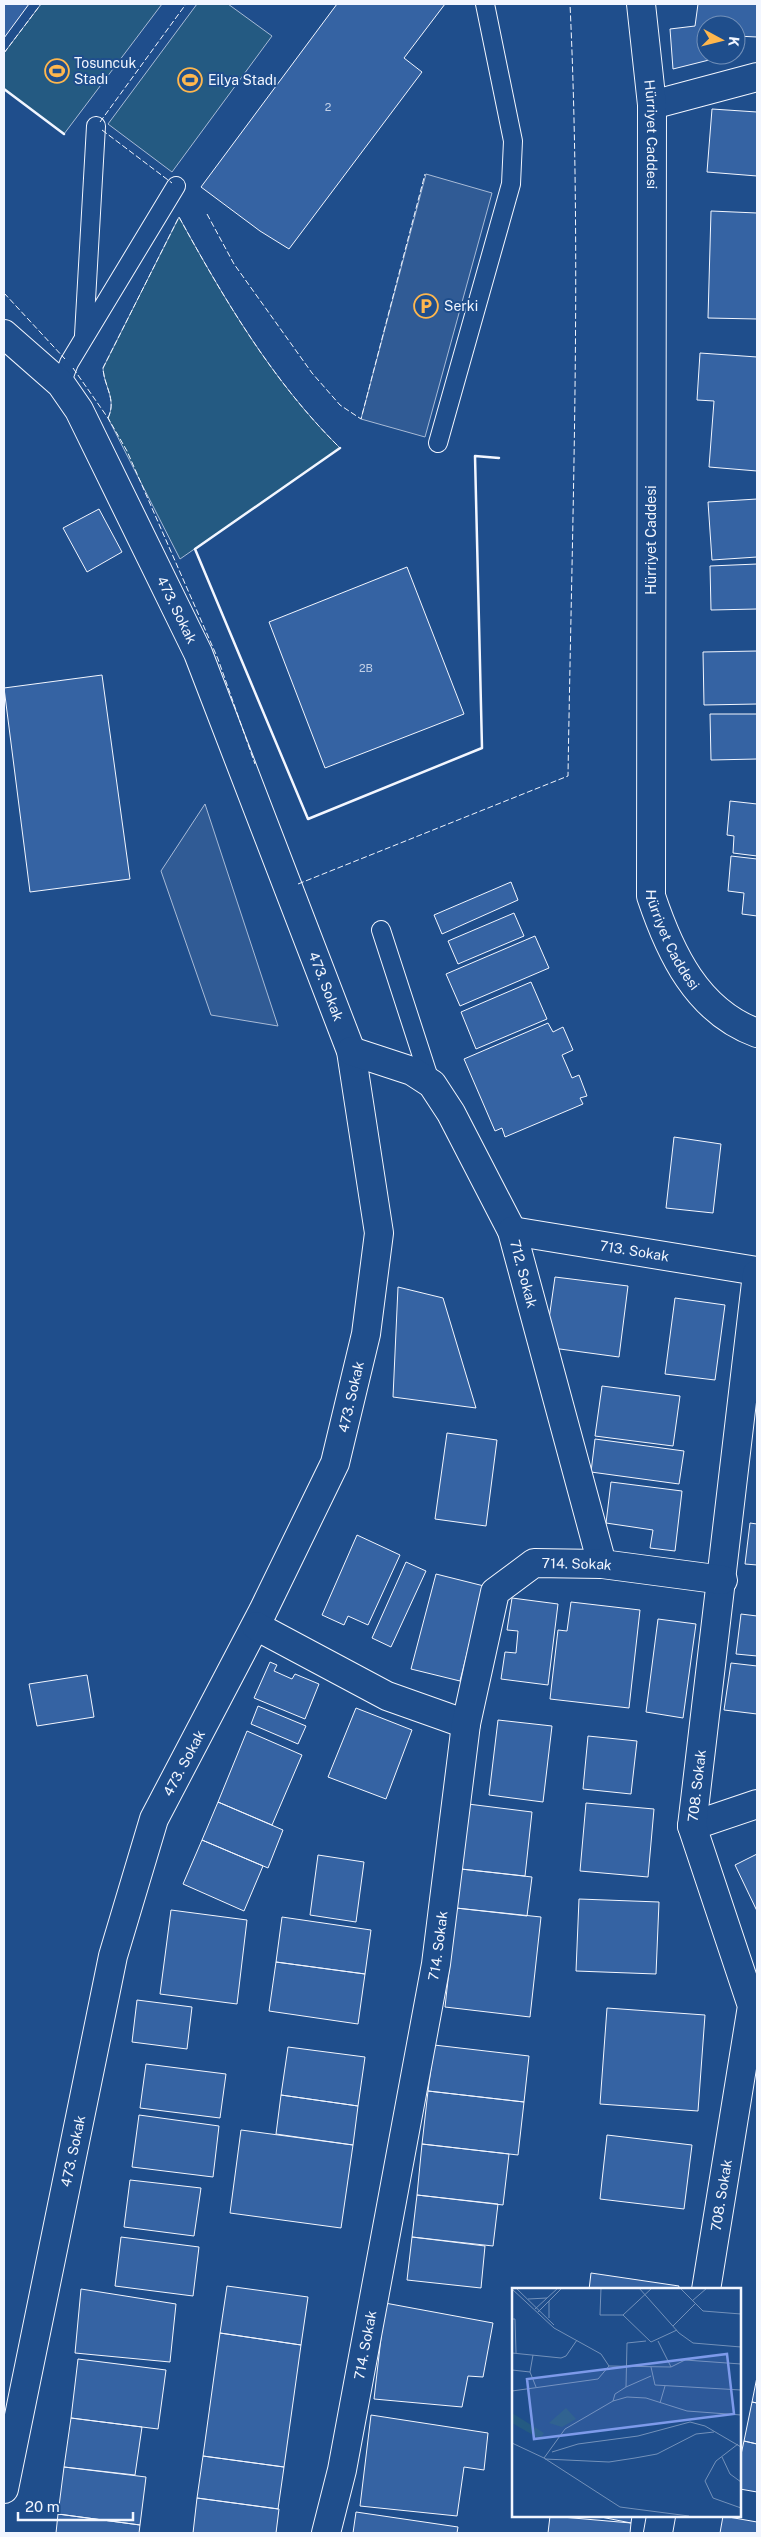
<svg xmlns="http://www.w3.org/2000/svg" width="761" height="2537" font-family="'Public Sans',sans-serif">
<style>
.green{fill:#245a82;stroke:#a8bbd7}
.parking{fill:#305b95;stroke:#a8bbd7}
.building{fill:#3563a3;stroke:#f2f6ff}
.lines{fill:none;stroke-linecap:round;stroke-linejoin:round}
.service-casing{stroke:#f2f6ff;stroke-width:20}
.minor-casing{stroke:#f2f6ff;stroke-width:30}
.secondary-casing{stroke:#f2f6ff;stroke-width:30}
.service{stroke:#1f4e8c;stroke-width:18}
.minor{stroke:#1f4e8c;stroke-width:28}
.secondary{stroke:#1f4e8c;stroke-width:28}
.fence{stroke:#f2f6ff;stroke-width:1;stroke-dasharray:6 2.5;stroke-linecap:butt}
.wall{stroke:#f2f6ff;stroke-width:2.5}
.labels{text-anchor:middle;stroke-width:4;stroke-linejoin:round;paint-order:stroke}
.number-label{font-size:11px;fill:#c3d1e8}
.poi-label{font-size:14px;fill:#f2f6ff;stroke:#1f4e8c;text-anchor:start}
.street-label{font-size:14px;fill:#f2f6ff;stroke:#1f4e8c}
.inset-road{fill:none;stroke:#7391ba;stroke-width:1}
.view{fill:#7d9aea;fill-opacity:0.15;stroke:#7d9aea;stroke-width:2.5}
.inset-edge{fill:none;stroke:#f2f6ff;stroke-width:2.5}
</style>
<rect width="100%" height="100%" fill="#1f4e8c"/>
<path class="green" d="M41 4H162L64 134 4 89V53Z
M197 4H228L272 36 172 172 108 124Z
M179 217C224 299 273 382 340 448L180 559 108 418C117 399 104 387 103 368Z"/>
<path class="parking" d="M426 174 492 193 425 437 361 419Z
M205 804 278 1026 211 1015 161 871Z"/>
<path class="building" d="M4 4H29L4 38Z
M337 4H445L404 58 422 72 289 249 260 231 201 187Z
M698 4H757V37L736 36V25H706V55H709V60L673 69 670 29 695 26Z
M712 109 757 112V176L707 172Z
M711 211 757 213V319L708 318Z
M700 353 757 357V471L709 467 714 401 697 400Z
M757 499V557L712 560 708 502Z
M99 509 122 552 87 572 63 528Z
M757 564V609L711 610 710 566Z
M407 567 464 714 325 768 269 622Z
M757 651V704L704 705 703 652Z
M102 675 130 879 30 892 4 688Z
M710 714H757V759L711 760Z
M730 801 757 804V856L733 853 734 836 727 835Z
M731 856 757 859V916L742 914 744 893 728 891Z
M511 882 518 900 442 934 434 915Z
M514 913 524 936 458 964 448 941Z
M535 936 549 968 460 1006 446 974Z
M531 982 547 1019 476 1049 461 1012Z
M548 1023 553 1032 563 1027 573 1050 562 1055 572 1078 579 1075 587 1096 580 1098 583 1104 505 1137 502 1128 495 1131 464 1059Z
M674 1137 721 1144 713 1213 666 1208Z
M555 1277 628 1286 619 1357 545 1347Z
M398 1287 443 1298 476 1408 393 1397Z
M675 1298 725 1305 715 1380 665 1374Z
M602 1386 680 1396 673 1446 595 1436Z
M447 1433 497 1440 486 1526 435 1519Z
M595 1439 684 1451 679 1484 591 1472Z
M611 1482 682 1491 675 1551 650 1548 653 1530 606 1523Z
M750 1523 757 1524V1565L745 1564Z
M357 1535 400 1555 368 1625 348 1616 344 1625 322 1615Z
M406 1562 426 1571 391 1647 372 1638Z
M436 1574 484 1586 460 1681 411 1669Z
M512 1598 558 1604 548 1685 501 1679 505 1652 516 1653 518 1631 507 1630Z
M571 1602 640 1610 629 1708 550 1699 558 1630 567 1631Z
M741 1614 757 1616V1656L736 1654Z
M658 1619 696 1624 683 1718 646 1712Z
M270 1662 277 1665 274 1671 292 1679 295 1674 319 1684 305 1719 254 1698Z
M731 1663 757 1666V1714L724 1710Z
M87 1675 94 1717 37 1726 29 1684Z
M258 1706 306 1726 298 1744 251 1724Z
M356 1708 412 1730 386 1799 328 1777Z
M498 1720 552 1726 543 1802 489 1795Z
M247 1731 302 1755 272 1825 218 1802Z
M588 1736 637 1741 631 1794 583 1789Z
M218 1802 283 1830 268 1868 202 1840Z
M586 1803 654 1809 648 1877 580 1871Z
M468 1804 532 1812 525 1876 461 1869Z
M202 1840 263 1866 244 1911 183 1884Z
M757 1854V1911L735 1865Z
M318 1855 364 1862 356 1922 310 1915Z
M461 1869 532 1877 527 1916 456 1908Z
M579 1899 659 1902 656 1974 576 1971Z
M456 1908 541 1917 530 2017 445 2007Z
M171 1910 247 1920 237 2004 160 1994Z
M282 1917 371 1930 365 1974 276 1962Z
M276 1962 365 1974 358 2024 269 2011Z
M137 2000 192 2007 187 2049 132 2042Z
M607 2008 705 2015 698 2111 600 2104Z
M434 2045 529 2056 524 2102 428 2091Z
M288 2047 365 2057 358 2106 281 2095Z
M146 2064 226 2074 220 2118 140 2108Z
M428 2091 524 2102 518 2155 422 2144Z
M281 2095 358 2106 353 2145 276 2134Z
M139 2115 219 2126 213 2177 132 2167Z
M241 2130 353 2145 341 2228 230 2213Z
M607 2135 692 2145 684 2209 600 2199Z
M422 2144 509 2154 503 2205 417 2195Z
M130 2180 201 2188 194 2236 124 2227Z
M417 2195 498 2204 493 2246 412 2237Z
M121 2237 199 2247 193 2296 115 2286Z
M412 2237 485 2246 481 2288 407 2280Z
M591 2273 679 2286 678 2290H589Z
M227 2286 308 2297 301 2345 220 2333Z
M81 2289 176 2304 170 2362 75 2353Z
M385 2303 493 2323 483 2377 468 2376 462 2407 374 2399Z
M220 2333 301 2345 284 2467 203 2456Z
M78 2359 166 2370 158 2429 71 2418Z
M757 2377V2403L752 2402Z
M752 2402 757 2403V2444L744 2441Z
M371 2415 488 2433 484 2470 464 2467 457 2516 360 2506Z
M71 2418 142 2427 135 2475 64 2467Z
M744 2441 757 2444V2492L740 2489V2459Z
M203 2456 284 2467 278 2509 197 2498Z
M64 2467 146 2477 140 2525 58 2514Z
M197 2498 279 2509 276 2533H193Z
M356 2512 458 2527 457 2533H353Z
M58 2514 140 2525 139 2533H56Z
M550 2516 631 2523 630 2533H548Z
M596 2516H632L631 2523Z
M723 2516 757 2522V2533H720Z"/>
<g class="lines">
<g class="service-casing">
<path id="service" d="M84 335 96 126
M61 384 69 363 176 186
M438 443 511 184 513 141 485 4
M381 930 431 1084"/>
</g>
<g class="minor-casing">
<g id="minor">
<path d="M652 105 757 77"/>
<path id="s1" d="M4 334 61 384 79 410 198 653 351 1051 379 1233 366 1334 335 1463 263 1611 154 1819 113 1956 4 2489"/>
<path id="s2" d="M351 1051 412 1071 432 1084 451 1113 512 1231 602 1564"/>
<path id="s3" d="M512 1231 757 1271"/>
<path d="M256 1626 387 1696 466 1724"/>
<path d="M692 1826 757 1804"/>
<path id="s4" d="M706 2290 752 2006 692 1826 757 1274"/>
<path id="s5" d="M326 2533 342 2470 436 1964 466 1724 495 1592 534 1563 602 1564 723 1580"/>
<path d="M658 2533 661 2516"/>
</g>
</g>
<g class="secondary-casing">
<g id="secondary">
<path id="s6" d="M641 4 652 105 651 896C670 953 697 1011 757 1033"/>
</g>
</g>
<use href="#service" class="service"/>
<use href="#minor" class="minor"/>
<use href="#secondary" class="secondary"/>
<path class="fence" d="M4 53 41 4
M100 122 186 4
M102 130 172 183
M207 214 234 264 312 373 340 405 361 419 425 174
M4 293 65 359
M73 368 108 418 127 451 218 659 255 764
M108 418C117 399 104 387 103 368L179 217C224 299 273 382 340 448
M298 884 568 776C572 519 582 261 570 4"/>
<path class="wall" d="M4 89 64 134
M340 448 195 549 308 819 482 748 475 456 499 458"/>
</g>
<defs>
<g id="stadium-ring" transform="scale(1.25)"><circle r="9.5" fill="#1f4e8c" stroke="#ffb74d" stroke-width="1.5"/><path d="M0-5a6.5 5 0 1 0 0 10a6.5 5 0 1 0 0-10ZM-3.5-1.8h7v3.6h-7Z" fill="#ffb74d"/></g>
<g id="parking-ring" transform="scale(1.25)"><circle r="9.5" fill="#1f4e8c" stroke="#ffb74d" stroke-width="1.5"/><path d="M-3.5-5.5H1a3.5 3.5 0 0 1 0 7H-1V5.5H-3.5ZM-1-3.4V-.6H.8a1.4 1.4 0 0 0 0-2.8Z" fill="#ffb74d"/></g>
</defs>
<g fill-rule="evenodd">
<use href="#stadium-ring" x="57" y="71"/>
<use href="#stadium-ring" x="190" y="80"/>
<use href="#parking-ring" x="426" y="306"/>
</g>
<g class="labels">
<g class="number-label">
<text x="328" y="111">2</text>
<text x="366" y="672">2B</text>
</g>
<g class="poi-label">
<text x="74" y="68">Tosuncuk<tspan x="74" dy="16">Stadı</tspan></text>
<text x="208" y="85">Eilya Stadı</text>
<text x="444" y="311">Serki</text>
</g>
<g class="street-label">
<text dy="5" stroke="none"><textPath href="#s6" startOffset="131">Hürriyet Caddesi</textPath></text>
<text transform="translate(651 540) rotate(-90)" y="5">Hürriyet Caddesi</text>
<text dy="5" stroke="none"><textPath href="#s1" startOffset="330">473. Sokak</textPath></text>
<text dy="5" stroke="none"><textPath href="#s6" startOffset="941">Hürriyet Caddesi</textPath></text>
<text dy="5" stroke="none"><textPath href="#s1" startOffset="735">473. Sokak</textPath></text>
<text dy="5" stroke="none"><textPath href="#s3" startOffset="124">713. Sokak</textPath></text>
<text dy="5" stroke="none"><textPath href="#s2" startOffset="300">712. Sokak</textPath></text>
<text transform="translate(351 1397) rotate(-77)" y="5">473. Sokak</text>
<text dy="5" stroke="none"><textPath href="#s5" startOffset="1048">714. Sokak</textPath></text>
<text transform="translate(184 1763) rotate(-62)" y="5">473. Sokak</text>
<text dy="5" stroke="none"><textPath href="#s4" startOffset="518">708. Sokak</textPath></text>
<text dy="5" stroke="none"><textPath href="#s5" startOffset="598">714. Sokak</textPath></text>
<text transform="translate(73 2151) rotate(-78)" y="5">473. Sokak</text>
<text dy="5" stroke="none"><textPath href="#s4" startOffset="96">708. Sokak</textPath></text>
<text dy="5" stroke="none"><textPath href="#s5" startOffset="192">714. Sokak</textPath></text>
</g>
</g>
<g transform="translate(512 2288)">
<rect width="229" height="229" fill="#1f4e8c"/>
<path d="M54 120 64 131 50 139 37 135ZM0 125 32 145 28 151 0 135Z" fill="#245a82"/>
<path class="inset-road" d="M4 0 42 37M89 0 88 27H111L140 0M127 0 167 45 181 55 229 59M168 0 191 23 229 26M0 1 42 40 89 66 97 78 86 91 0 103M16 11 35 10M180 13 195 0M23 21 46 0M26 24 50 0M111 27 139 54 165 42M37 30V13M0 31H3L4 65M161 38 183 16M146 53 159 79M0 65 49 70 54 68 65 52M21 67 18 84 24 99M97 78 159 79 173 72 229 76M139 79 143 97 229 102M0 82 18 84M114 99 115 55 134 53M101 113 103 106 114 99 139 88M148 115 153 98M0 155 32 170 108 219 177 228M226 156 204 173 193 193 201 210 229 220M40 164 66 156 126 148 178 134 193 138 229 159M210 169 218 186 229 194M32 170 53 141 101 113 115 109 134 110 175 123 229 127M33 171 97 174 123 170 145 166 184 146 202 144"/>
<path class="view" d="M215 66 222 126 22 151 15 91Z"/>
<rect width="229" height="229" class="inset-edge"/>
</g>
<rect width="761" height="2537" fill="none" stroke="#f2f6ff" stroke-width="10"/>
<g transform="translate(721 40) rotate(97)"><circle r="24" fill="#1f4e8c" stroke="#7391ba"/>
<path d="M0-4L9 19L0 12L-9 19Z" fill="#ffb74d"/>
<text y="-8" font-size="14" font-weight="bold" text-anchor="middle" fill="#f2f6ff">K</text>
</g>
<path d="M18 2512v8h115v-8" fill="none" stroke="#f2f6ff" stroke-width="2.5"/>
<text x="25" y="2512" font-size="15" fill="#f2f6ff" stroke="#1f4e8c" stroke-width="4" paint-order="stroke">20 m</text>
</svg>
